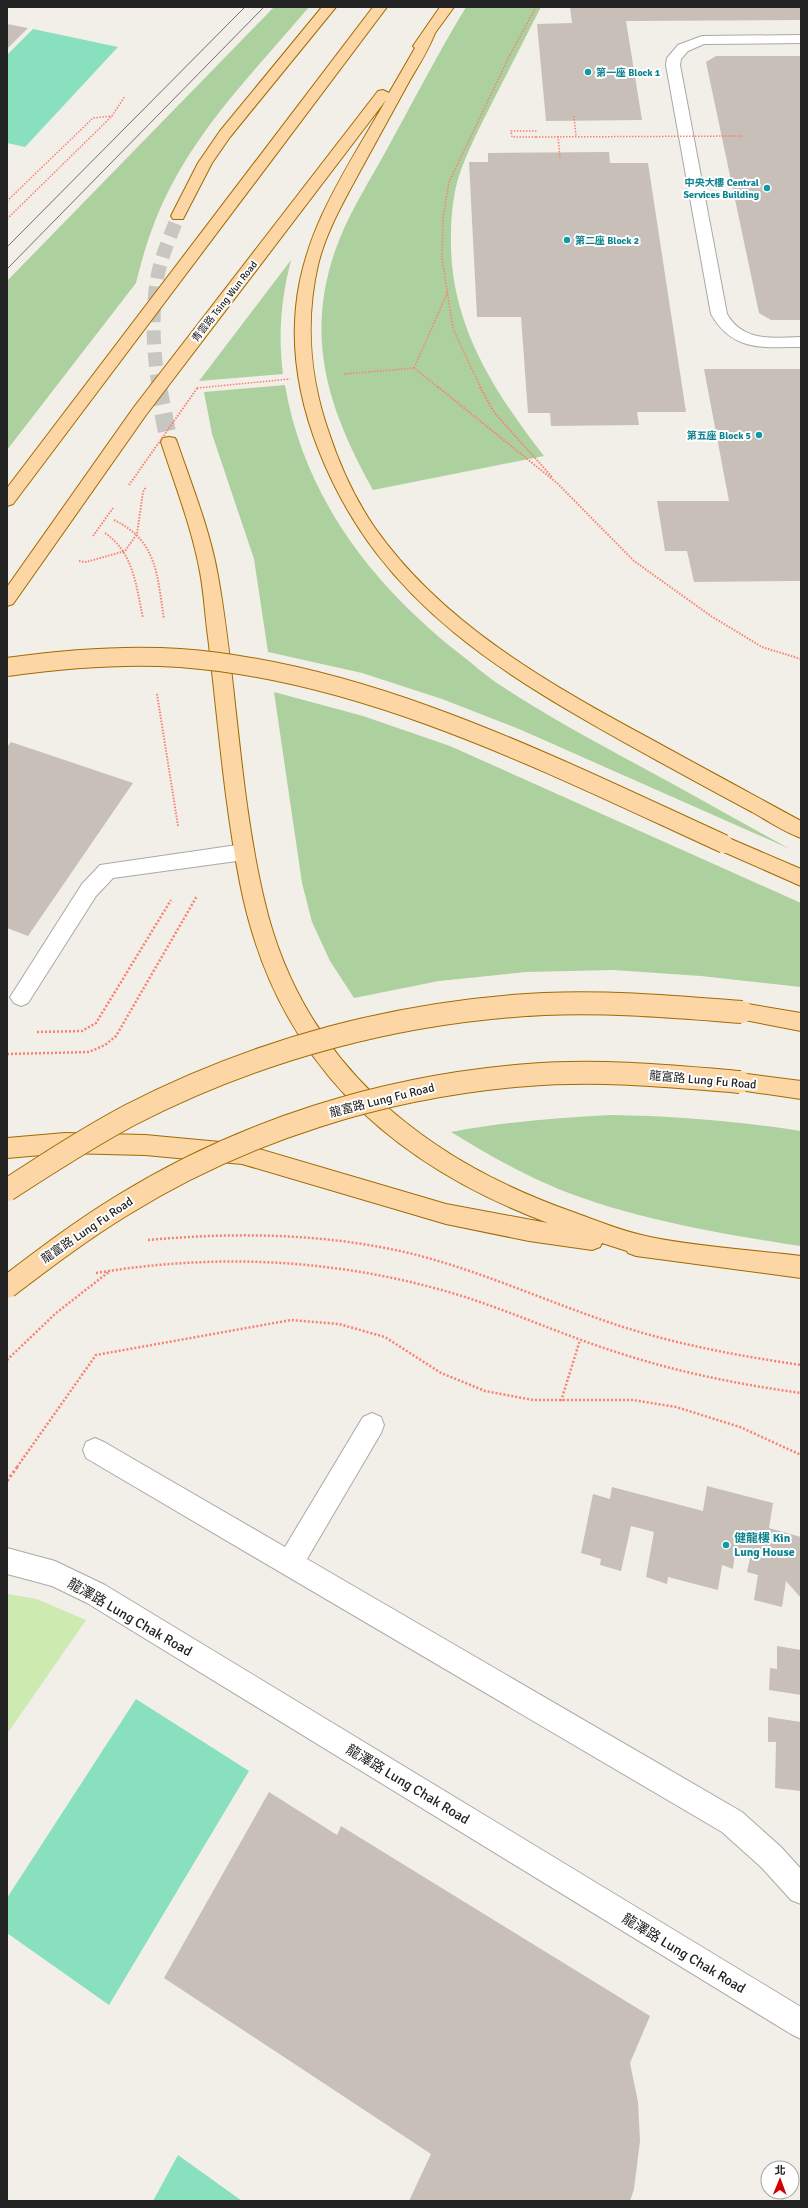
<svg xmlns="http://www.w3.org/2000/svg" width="808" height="2208" font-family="Signika,'Noto Sans TC',sans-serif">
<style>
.grass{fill:#cdebb0}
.forest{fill:#add19e}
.pitch{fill:#88e0be}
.building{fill:#c7bfb8}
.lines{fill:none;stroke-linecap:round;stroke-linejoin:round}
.major-tunnel-far1{stroke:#c8c6c1;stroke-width:14;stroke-dasharray:14 8;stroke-linecap:butt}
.major-tunnel{stroke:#c8c6c1;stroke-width:18;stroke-dasharray:18 9;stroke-linecap:butt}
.minor-casing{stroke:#a9a9a9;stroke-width:2}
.major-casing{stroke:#a06b00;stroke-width:2}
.path-far3{stroke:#fa8072;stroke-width:1.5;stroke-dasharray:1.5 1.5;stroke-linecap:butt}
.path-far2{stroke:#fa8072;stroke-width:2;stroke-dasharray:1.5 1.5;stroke-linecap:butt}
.path-far1{stroke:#fa8072;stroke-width:2.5;stroke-dasharray:2 2;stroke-linecap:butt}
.path{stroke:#fa8072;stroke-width:3;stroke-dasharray:2.5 2.5;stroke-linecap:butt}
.minor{fill:#fff;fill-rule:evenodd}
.major{fill:#fcd6a4;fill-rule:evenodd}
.tram{stroke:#707070;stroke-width:1}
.major-bridge-far1-casing{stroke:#a06b00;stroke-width:20;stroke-linecap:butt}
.major-bridge-casing{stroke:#a06b00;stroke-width:24;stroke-linecap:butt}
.path-bridge-far1{stroke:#fa8072;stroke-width:1.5;stroke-dasharray:1.5 1.5;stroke-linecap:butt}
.path-bridge{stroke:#fa8072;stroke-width:2;stroke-dasharray:1.5 1.5;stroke-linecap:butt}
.major-bridge-far1{stroke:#fcd6a4;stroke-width:18}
.major-bridge{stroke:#fcd6a4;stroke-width:22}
.culture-dot{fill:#0f9aa8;stroke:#fff;stroke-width:1.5}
.labels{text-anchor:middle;stroke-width:4;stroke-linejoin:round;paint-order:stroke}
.far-culture-label{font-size:10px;font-weight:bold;fill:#0d838f;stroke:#fff;text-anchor:start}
.far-street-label{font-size:10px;fill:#222;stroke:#fff}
.street-label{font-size:12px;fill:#222;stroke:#fff}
.culture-label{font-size:12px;font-weight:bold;fill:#0d838f;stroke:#fff;text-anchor:start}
.near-street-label{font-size:14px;fill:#222;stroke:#fff}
</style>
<rect width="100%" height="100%" fill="#f2efe9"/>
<path class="grass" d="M7 1594 37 1599 86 1620 7 1734Z"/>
<path class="forest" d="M274 7H309C260 65 204 121 170 188 154 219 144 250 136 283L7 450V281Z
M466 7H541C525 38 510 68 494 99 481 125 467 151 458 179 453 197 451 217 451 236 449 323 493 390 544 456L373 490C330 412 304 341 335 251 347 216 369 182 387 149 413 102 438 53 466 7Z
M291 260C281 299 278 335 283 374L199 381Z
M285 385C304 497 372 585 460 654 473 664 486 676 500 685 544 714 590 739 636 764 688 792 739 821 790 849L519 729 442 699 362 673 268 652 254 559 212 434 204 392Z
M274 692 363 716 450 746 801 903V987L701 976 613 970 526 972 439 981 354 998 330 961 312 922 302 883Z
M611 1115C675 1116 738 1121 801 1131V1246C721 1234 621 1217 547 1184 513 1169 482 1151 451 1132 504 1122 557 1118 611 1115Z"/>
<path class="pitch" d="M33 29 118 47 25 147 7 143V55Z
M136 1699 249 1771 109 2005 7 1933V1898Z
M178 2155 242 2201H153Z"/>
<path class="building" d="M570 7H801V20L626 21 642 120 546 121 537 24 572 23Z
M7 24 28 28 7 49Z
M716 56H801V320H771L759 313 706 62Z
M609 152 610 163H648L686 412H637L639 425 551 426 550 413H528L521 317H477L469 162H488V153Z
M704 369H801V581L694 582 687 551H665L657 501H729Z
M11 742 133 783 28 936 7 928V747Z
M707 1486 773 1503 769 1528 801 1537V1598L786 1581 782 1607 754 1600 758 1575 747 1572 750 1558 735 1553 733 1569 722 1565 718 1590 668 1577 667 1584 646 1577 654 1532 631 1526 621 1571 600 1565 601 1559 581 1553 593 1494 610 1499 612 1487 703 1511Z
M777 1646 801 1650V1695L769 1690 770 1668 777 1669Z
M768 1717 801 1722V1791L775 1788 776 1742H768Z
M269 1792 337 1835 341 1826 650 2016 630 2063 638 2102 640 2141 634 2189 630 2201H409L431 2154 164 1978Z"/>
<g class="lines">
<path class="major-tunnel-far1" d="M159 388C153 351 151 311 158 274 162 254 171 235 178 216"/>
<path class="major-tunnel" d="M158 387 169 442"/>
<g class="minor-casing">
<path id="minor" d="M801 35V43L704 44 688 51 681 59 680 65 727 314C743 342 773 338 801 337V347C762 347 733 352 711 314L666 65 667 58 678 45 702 36Z
M244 844 251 847 254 852 251 857 244 860 113 878 96 896 28 1003 21 1006 14 1003 10 997 14 991 82 884 100 865Z
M372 1413 381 1417 384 1425 381 1433 307 1559 742 1812 781 1847 801 1869V1904L791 1900 761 1867 722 1832 86 1458 83 1450 86 1442 95 1438 104 1442 285 1547 363 1417Z
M7 1548 55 1561 105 1585 801 2007V2039L791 2034 87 1603 52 1586 7 1574Z"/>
</g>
<g class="major-casing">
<path id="major" d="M322 7H336L230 137 212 163 183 219H173L171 216 198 163 220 131Z
M373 7H387L13 504 7 506V488Z
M440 7H454L435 33C429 49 419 65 410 80 393 111 376 142 359 173 343 203 326 232 318 265 305 321 310 379 329 433 340 466 355 499 375 528 442 623 547 683 647 737 698 765 750 793 801 821V838C784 832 768 821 752 812 720 795 689 778 658 761 516 682 382 611 319 451 301 405 291 356 296 307 303 230 349 165 386 100L146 415 13 604 7 606V587L134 407 378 91 383 90 389 93 415 48 413 46Z
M169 437 175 438 177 442C192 486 210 530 218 576 237 683 239 793 264 899 301 1061 422 1159 573 1212 598 1221 624 1232 650 1237 700 1247 751 1250 801 1256V1278L636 1256 628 1253 627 1251 602 1243 600 1247 592 1250 529 1241 446 1224 242 1164 145 1155 65 1153 7 1158V1138L65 1133 145 1135 242 1144 446 1204 548 1223C386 1162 274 1058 240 883 224 802 218 719 208 637 205 615 204 593 200 572 192 528 175 485 161 442L163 438Z
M724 836 801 869V886L717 849 714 844 717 839Z
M742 1003 801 1013V1031L734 1018 731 1012 734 1006Z
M740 1073 801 1081V1099L732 1089 729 1082 732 1075Z"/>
</g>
<path class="path-far3" d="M574 116 576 136
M558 136 560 158
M536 137H512L511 131H537
M7 201 93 118 112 116
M7 219 112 116 125 96
M414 368 448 291
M344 374 414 368 439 388
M481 388 453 329 442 258 443 218 449 182 509 57 536 7"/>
<path class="path-far2" d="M438 387 557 483 634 561 711 616 762 647 801 659
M480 387 494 412 552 477
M114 520C158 541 157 576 164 619
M105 533C134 553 136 586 143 618
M79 561 86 562 125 551 137 534 143 492 146 487
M157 694 178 826"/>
<path class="path-far1" d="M37 1032 82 1031 96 1023 171 900
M7 1054 89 1052 105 1045 116 1036 197 896
M148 1240C236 1232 326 1233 413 1254 484 1272 550 1303 620 1326 679 1345 740 1356 801 1365
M96 1273C211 1254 325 1258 438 1289 497 1305 552 1331 610 1350 672 1371 736 1384 801 1393
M7 1360 56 1313 110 1271
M561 1401 580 1340
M17 1467 96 1355 291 1320 339 1324 385 1337 441 1373 485 1391 533 1400H633L676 1407 740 1427 801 1455"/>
<path class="path" d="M7 1481 18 1466"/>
<use href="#minor" class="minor"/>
<use href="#major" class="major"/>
<path class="tram" d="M7 247 245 7
M7 269 264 7"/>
<g class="major-bridge-far1-casing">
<path id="major-bridge-far1" d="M7 667C64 659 122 654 180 658 370 672 553 766 724 844"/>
</g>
<g class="major-bridge-casing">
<path id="major-bridge" d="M7 1190C47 1164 87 1138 130 1115 258 1049 400 1011 544 1004 610 1001 676 1007 742 1012
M7 1287C45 1258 82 1230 123 1205 244 1130 386 1086 528 1075 598 1069 670 1076 740 1082"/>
</g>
<path class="path-bridge-far1" d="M536 137 742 136
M197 388 290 379"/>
<path class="path-bridge" d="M129 485 198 387
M93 536 113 508"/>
<use href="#major-bridge-far1" class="major-bridge-far1"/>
<use href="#major-bridge" class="major-bridge"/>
</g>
<g class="culture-dot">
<circle cx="588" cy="72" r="4"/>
<circle cx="767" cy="188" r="4"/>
<circle cx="567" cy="240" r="4"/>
<circle cx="759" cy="435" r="4"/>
<circle cx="726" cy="1545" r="4"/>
</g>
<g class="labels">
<g class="far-culture-label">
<text x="596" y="76">第一座 Block 1</text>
<text x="759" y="186" text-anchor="end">中央大樓 Central<tspan x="759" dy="12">Services Building</tspan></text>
<text x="575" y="244">第二座 Block 2</text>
<text x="751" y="439" text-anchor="end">第五座 Block 5</text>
</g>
<g class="far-street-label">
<text transform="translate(224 301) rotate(-52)" y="4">青雲路 Tsing Wun Road</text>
</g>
<g class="street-label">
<text transform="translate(703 1080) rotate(5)" y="4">龍富路 Lung Fu Road</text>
<text transform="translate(382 1100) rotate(-14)" y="4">龍富路 Lung Fu Road</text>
<text transform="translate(87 1230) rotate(-34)" y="4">龍富路 Lung Fu Road</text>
</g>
<g class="culture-label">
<text x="734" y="1542">健龍樓 Kin<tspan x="734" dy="14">Lung House</tspan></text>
</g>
<g class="near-street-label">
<text transform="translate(130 1617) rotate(30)" y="5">龍澤路 Lung Chak Road</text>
<text transform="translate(408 1784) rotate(31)" y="5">龍澤路 Lung Chak Road</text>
<text transform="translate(684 1953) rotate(31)" y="5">龍澤路 Lung Chak Road</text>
</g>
</g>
<rect width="808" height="2208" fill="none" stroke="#222222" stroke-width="16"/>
<g transform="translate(780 2180) rotate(1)"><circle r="19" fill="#ffffff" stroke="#a7a7a7"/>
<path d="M0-3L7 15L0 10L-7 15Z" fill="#d40000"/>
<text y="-6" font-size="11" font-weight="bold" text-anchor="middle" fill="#222222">北</text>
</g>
</svg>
